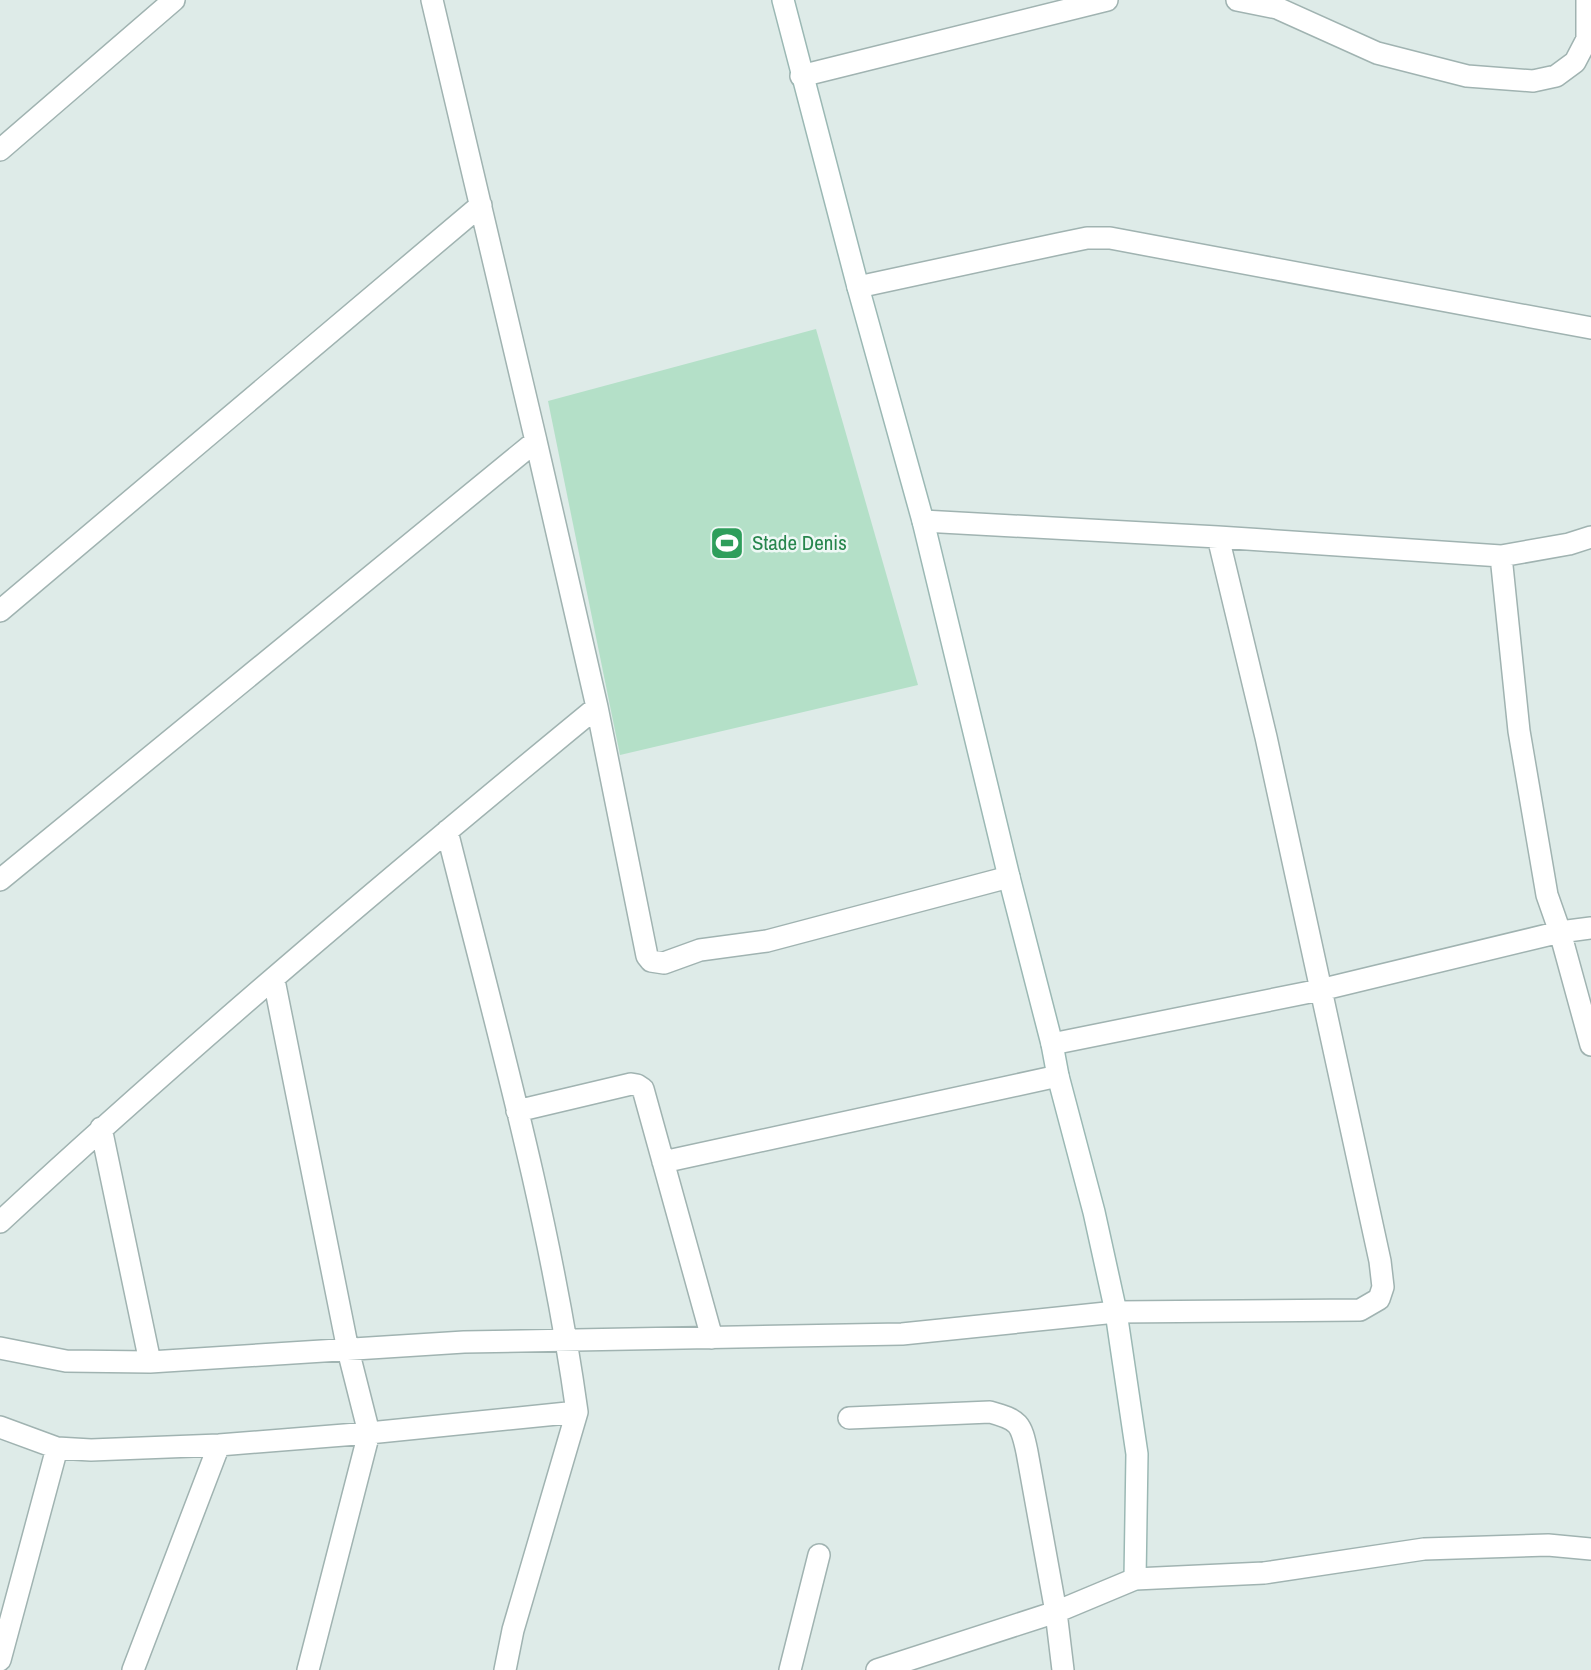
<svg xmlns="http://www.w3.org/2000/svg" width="1591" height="1670" font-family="'Archivo Narrow',sans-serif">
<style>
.park{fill:#b4e0c8}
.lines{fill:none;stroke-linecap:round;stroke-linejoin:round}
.street-casing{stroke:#a0b3b1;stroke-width:24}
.secondary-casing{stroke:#9bb8b4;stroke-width:24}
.street{stroke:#fff;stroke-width:21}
.secondary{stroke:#fff;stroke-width:21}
.labels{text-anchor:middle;stroke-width:5;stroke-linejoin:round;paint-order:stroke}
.leisure-label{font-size:21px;fill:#27864d;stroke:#eef8f5;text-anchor:start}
</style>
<rect width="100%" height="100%" fill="#deebe8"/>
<path class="park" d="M816 329 918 685 620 755 548 401Z"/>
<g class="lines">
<g class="street-casing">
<path id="street" d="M432 0 536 441
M1237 0 1277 8 1377 53 1467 76 1533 81 1556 76 1575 62 1587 39V0
M801 76 1107 0
M0 150 174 0
M858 287 1058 244 1087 238H1110L1591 328
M923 521 1218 537 1501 556 1519 731 1547 895 1560 932 1591 1045
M1501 556 1569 544 1591 537
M0 611 481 205
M0 880 536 441 597 707 647 956 651 961 664 963 700 950 767 941 1009 877
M274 980 348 1350 369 1433 308 1670
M1052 1044 1320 990 1560 932 1591 928
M517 1111 631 1084 637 1085 643 1089 712 1338
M101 1128 150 1362
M663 1162 1058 1076
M0 1222C192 1044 394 874 597 707
M0 1348 66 1361 150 1362 464 1342 902 1334 1116 1312 1360 1310 1379 1299 1383 1287 1380 1261 1266 737 1218 537
M849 1418 990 1412C1019 1420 1021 1423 1027 1452L1056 1612 1063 1670
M0 1427 57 1448 91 1450 219 1445 369 1433 577 1412C550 1216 495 1023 447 831
M0 1660 57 1448
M133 1670 219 1445
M505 1670 513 1630 577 1412
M790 1670 819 1555
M877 1670 1056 1612 1135 1579 1264 1573 1424 1549 1548 1545 1591 1549"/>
</g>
<g class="secondary-casing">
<path id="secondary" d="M783 0 858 287 923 521 1009 877 1052 1044 1058 1076 1094 1212 1116 1312 1137 1454 1135 1579"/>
</g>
<use href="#street" class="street"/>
<use href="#secondary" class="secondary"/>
</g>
<defs>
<g id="stadium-square" transform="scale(1.75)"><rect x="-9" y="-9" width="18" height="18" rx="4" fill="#2e9e5b" stroke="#eef8f5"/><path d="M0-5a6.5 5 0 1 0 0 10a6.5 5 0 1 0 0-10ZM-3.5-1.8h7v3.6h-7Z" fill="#fff"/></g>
</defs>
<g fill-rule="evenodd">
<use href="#stadium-square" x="727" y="543"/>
</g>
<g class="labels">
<g class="leisure-label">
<text x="752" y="550">Stade Denis</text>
</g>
</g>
</svg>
